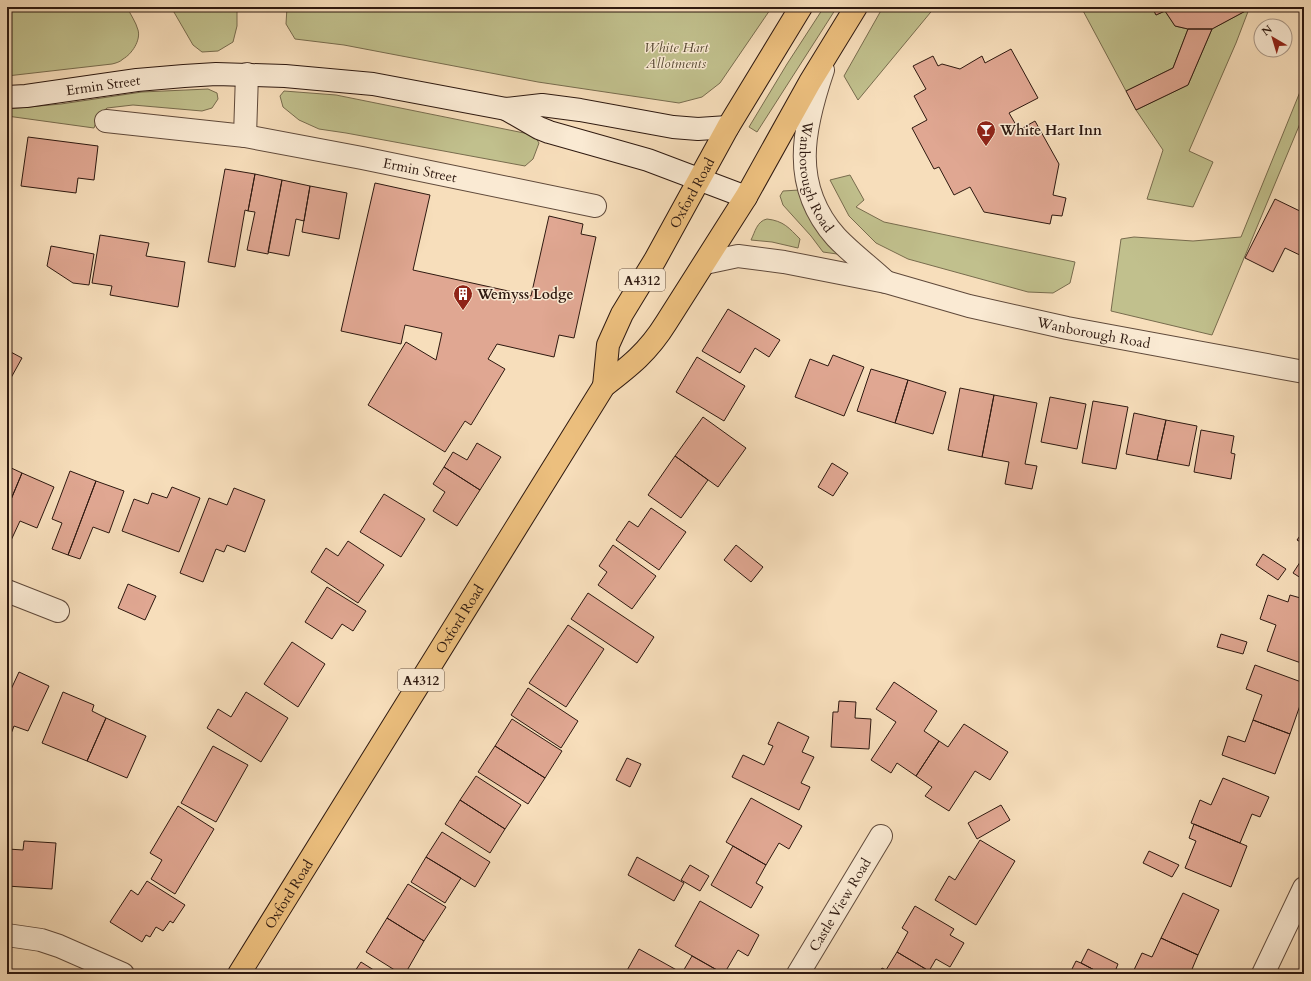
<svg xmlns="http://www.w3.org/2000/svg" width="1311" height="981" font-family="Cardo,serif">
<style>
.green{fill:#c1c08d;stroke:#786c4e}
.building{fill:#e0a792;stroke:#2e1910}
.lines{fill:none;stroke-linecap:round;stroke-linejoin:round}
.street-casing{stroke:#604a3b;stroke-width:24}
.secondary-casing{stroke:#2e1910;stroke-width:24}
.primary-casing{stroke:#2e1910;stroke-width:24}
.street{stroke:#faead3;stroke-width:22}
.secondary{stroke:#faead3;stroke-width:22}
.primary{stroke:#ecbf7e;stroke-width:22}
.labels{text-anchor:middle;stroke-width:3;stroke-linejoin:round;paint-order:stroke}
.shield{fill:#faead3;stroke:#6b584a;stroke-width:1}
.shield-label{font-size:13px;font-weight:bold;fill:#2e1910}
.park-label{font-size:14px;font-style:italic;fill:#5a4b36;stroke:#faead3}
.street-label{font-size:14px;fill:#2e1910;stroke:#faead3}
.poi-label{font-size:14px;font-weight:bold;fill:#2e1910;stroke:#faead3;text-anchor:start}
</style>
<rect width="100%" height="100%" fill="#f7debb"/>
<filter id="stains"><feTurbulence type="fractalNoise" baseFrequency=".005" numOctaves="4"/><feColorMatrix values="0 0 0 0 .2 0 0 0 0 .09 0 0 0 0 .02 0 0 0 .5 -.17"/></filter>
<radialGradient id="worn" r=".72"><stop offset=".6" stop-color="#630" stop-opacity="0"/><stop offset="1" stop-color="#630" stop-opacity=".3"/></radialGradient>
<path class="green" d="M7 7H127C130 14 136 22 138 30 141 40 132 54 123 59 120 62 116 63 112 64L7 76Z
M171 7H237V26L233 42 218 51 202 52 193 45Z
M287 7H772L720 83 702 97 679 103 538 82 344 45 295 39 286 24Z
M824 7H837L757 132 749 127 787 64Z
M883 7H935L858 100 844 76Z
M1081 7H1152L1156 15 1165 11 1175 26 1188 29 1173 68 1126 91Z
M1249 9 1236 43 1189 151 1213 162 1193 207 1147 199 1163 150 1136 110 1188 85 1212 29Z
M1304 82V114L1212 335 1111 311 1121 239 1134 237 1193 241 1241 237Z
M208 89 217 93 218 99 212 108 202 111 133 105 107 108 99 115 94 128 7 116V109L61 104 142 92Z
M284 91 336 95 534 135 539 143 533 159 525 166 346 133 319 129 299 120 283 107 280 96Z
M850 175 864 200 856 207 884 222 1075 262 1070 283 1053 293 1028 292 908 259 876 243 849 216 830 180Z
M799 190 837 254 823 252 811 236 783 205 780 196 783 191Z
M767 219C784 221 789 228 800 239L798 248 772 242 751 240C755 232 757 221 767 219Z"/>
<path class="building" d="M1152 7H1253L1212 29H1188L1175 26 1165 11 1156 15Z
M1188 29H1212L1188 85 1136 110 1126 91 1173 68Z
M1011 49 1038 98 1009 113 1019 130 1035 121 1059 164 1053 195 1066 198 1062 216 1052 215 1050 224 984 212 970 187 954 195 939 167 934 169 912 128 927 120 914 96 926 89 913 66 933 56 938 66 942 64 960 69 982 56 985 63Z
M28 137 98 146 94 180 78 178 76 193 21 186Z
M225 169 255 174 248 211 245 210 235 267 208 262Z
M255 174 282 180 268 254 247 250 255 212 248 211Z
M282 180 310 186 304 221 296 219 289 256 268 252Z
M375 183 430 195 413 270 531 296 549 216 583 224 581 234 596 237 574 338 559 335 554 357 497 344 488 359 505 369 471 425 465 421 445 452 368 405 406 342 436 360 442 333 405 325 401 344 341 331Z
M310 186 347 193 339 239 302 232Z
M1275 199 1304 213V257L1285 248 1273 272 1245 258Z
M100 235 149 243 146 256 185 262 178 307 110 295 112 286 92 283Z
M51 246 94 254 89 285 73 283 47 266Z
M728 309 780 340 769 357 755 348 740 373 702 351Z
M7 350 22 358 7 385Z
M833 355 864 367 844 416 795 397 810 359 828 366Z
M697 357 745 386 724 421 676 392Z
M871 369 908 380 895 423 857 411Z
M908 380 946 392 933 434 895 423Z
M960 388 994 395 982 457 948 450Z
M994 395 1037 403 1025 464 1037 466 1032 489 1005 484 1009 462 982 457Z
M1050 397 1086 404 1077 449 1041 442Z
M1093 401 1128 407 1116 469 1082 463Z
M1134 413 1166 420 1157 460 1126 454Z
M703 417 746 448 718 487 675 456Z
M1166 420 1197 426 1189 466 1157 460Z
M1201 430 1234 436 1231 453 1235 454 1231 479 1194 472Z
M477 443 501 457 480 490 444 467 453 452 467 460Z
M675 456 708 480 681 518 648 495Z
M832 463 848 473 833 496 818 487Z
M7 466 22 473 7 509Z
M444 467 480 490 457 526 433 511 445 492 433 484Z
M70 471 96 481 68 555 52 549 62 523 52 519Z
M22 473 54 487 37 528 20 521 7 549V509Z
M96 481 124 491 109 533 93 527 80 559 68 555Z
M172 487 200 498 179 552 122 531 134 499 148 504 152 493 167 498Z
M234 488 265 500 245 552 227 545 224 552 216 549 203 582 180 573 209 498 227 505Z
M384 494 425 519 401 557 360 532Z
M651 508 686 532 659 570 616 540 629 521 638 527Z
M1304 530V544L1297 540Z
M348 541 384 565 358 603 311 572 326 548 338 556Z
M613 545 656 576 632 609 598 585 607 572 599 566Z
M736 545 763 567 751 582 724 560Z
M1263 554 1286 569 1278 580 1256 565Z
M1304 556V580L1293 573Z
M128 584 156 596 145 620 118 608Z
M327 587 366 611 353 631 342 624 332 639 305 622Z
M588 593 654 637 637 663 571 619Z
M1268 595 1288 602 1290 595 1304 599V664L1267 651 1276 625 1260 619Z
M568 625 604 649 566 707 529 683Z
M1221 634 1247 642 1243 654 1217 647Z
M292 642 325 664 298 707 264 684Z
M1255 665 1304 683V694L1290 734 1253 720 1262 695 1246 689Z
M19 672 49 686 28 731 14 726 9 739H7V698Z
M894 682 937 711 924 731 939 741 916 776 897 763 891 773 871 760 896 722 876 709Z
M528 688 578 721 561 748 511 715Z
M63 692 94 705 92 711 106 718 87 761 42 743Z
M246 692 288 718 261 762 207 728 218 709 231 717Z
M839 701 856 702 855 718 871 719 869 749 831 747 833 712H838Z
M106 718 146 736 127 778 87 761Z
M512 719 562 751 545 778 495 746Z
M1253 720 1290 734 1275 774 1222 755 1228 736 1245 742Z
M778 722 809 737 802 752 814 757 801 783 810 787 799 810 732 777 743 755 764 765 773 746 768 744Z
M964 724 1008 752 990 780 975 771 949 811 925 796 932 787 916 776 939 741 948 747Z
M213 746 248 765 216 822 181 803Z
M495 746 545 778 528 804 478 772Z
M627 758 641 764 630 787 616 780Z
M476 776 521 805 505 829 460 800Z
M1223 778 1269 797 1260 817 1252 814 1240 843 1191 823 1200 800 1211 805Z
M751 798 802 826 789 849 779 843 766 865 726 842Z
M460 800 505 829 490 853 445 824Z
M1001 805 1010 820 977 839 968 823Z
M178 806 214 829 175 894 151 879 162 860 150 853Z
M1194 824 1247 846 1231 887 1185 868 1196 841 1189 838Z
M442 832 490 862 475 887 426 857Z
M980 840 1015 861 976 925 935 900 949 876 955 880Z
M24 841 56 843 52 889 7 886 8 849 23 850Z
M733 846 766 865 756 883 763 887 751 908 711 885Z
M1149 851 1179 865 1172 877 1143 863Z
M426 857 461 878 445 903 411 882Z
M637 857 684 883 674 901 628 875Z
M690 865 709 876 700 891 681 880Z
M147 881 185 905 173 923 170 921 163 931 156 927 150 937 146 935 142 942 110 922 131 890 138 895Z
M408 884 446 907 424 941 387 918Z
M1183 893 1219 910 1198 955 1161 938Z
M700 901 759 935 748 956 738 950 724 974 675 946Z
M915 906 954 929 950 935 964 943 950 967 936 959 929 971 897 952 908 932 902 928Z
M387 918 424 941 405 974H401L366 952Z
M1161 938 1198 955 1190 974H1136L1133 972 1142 953 1152 957Z
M639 949 682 973 692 956 724 974H625Z
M1088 949 1118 964 1114 974H1102L1081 963Z
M897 952 929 971 934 974H878L882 968 886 970Z
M1076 961 1081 963 1102 974 1070 973Z
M361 962 380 974H353Z"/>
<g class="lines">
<g class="street-casing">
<g id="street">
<path id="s1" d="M823 70C803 129 790 185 836 237 851 253 870 267 886 282"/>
<path id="s2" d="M106 121 245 136 362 158 595 206"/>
<path d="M245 136 247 74"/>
<path id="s3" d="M705 263 738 256 784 262 886 282 969 306 1067 328 1304 372"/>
<path d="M7 591 58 611"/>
<path d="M7 935 41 940 59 946 123 974"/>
<path id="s4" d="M798 974 881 836"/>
<path d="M1263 974 1304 888"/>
</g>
</g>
<g class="secondary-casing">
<g id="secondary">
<path id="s5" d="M7 97 26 96 137 80 184 76 216 74 285 76 373 84 506 109 542 105 580 110 673 127 698 129 728 127"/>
<path d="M506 109 539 128 549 132 648 160 746 197"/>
</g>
</g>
<g class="primary-casing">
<g id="primary">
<path id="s6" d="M604 386 608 345 622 314 655 260 728 127 801 7"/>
<path id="s7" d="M239 974 604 386C630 366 648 352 666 323L746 197 810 82 856 7"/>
</g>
</g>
<use href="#street" class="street"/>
<use href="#secondary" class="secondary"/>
<use href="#primary" class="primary"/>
</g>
<defs>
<g id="bar-pin" transform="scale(1)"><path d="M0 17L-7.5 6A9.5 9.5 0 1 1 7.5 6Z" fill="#8f2418" stroke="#faead3"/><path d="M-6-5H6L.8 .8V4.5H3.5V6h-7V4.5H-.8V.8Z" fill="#fff"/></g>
<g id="building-pin" transform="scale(1)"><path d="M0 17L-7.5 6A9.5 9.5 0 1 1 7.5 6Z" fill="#8f2418" stroke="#faead3"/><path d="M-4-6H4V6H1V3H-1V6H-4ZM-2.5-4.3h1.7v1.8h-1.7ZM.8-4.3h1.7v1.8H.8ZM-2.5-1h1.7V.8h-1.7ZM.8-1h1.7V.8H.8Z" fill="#fff"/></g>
</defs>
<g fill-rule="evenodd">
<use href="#bar-pin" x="986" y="130"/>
<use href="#building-pin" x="463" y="294"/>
</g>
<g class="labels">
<g class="shield">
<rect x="619" y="269" width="46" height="22" rx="3"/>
<rect x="398" y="669" width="46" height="22" rx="3"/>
</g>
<g class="shield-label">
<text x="642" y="285">A4312</text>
<text x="421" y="685">A4312</text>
</g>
<g class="park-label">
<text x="676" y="52">White Hart<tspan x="676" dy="16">Allotments</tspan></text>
</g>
<g class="street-label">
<text dy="5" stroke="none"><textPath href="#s5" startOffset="97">Ermin Street</textPath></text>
<text dy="5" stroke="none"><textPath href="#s2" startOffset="318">Ermin Street</textPath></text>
<text dy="5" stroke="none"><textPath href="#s1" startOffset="111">Wanborough Road</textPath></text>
<text dy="5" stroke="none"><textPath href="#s6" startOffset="215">Oxford Road</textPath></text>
<text dy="5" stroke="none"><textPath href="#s3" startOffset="398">Wanborough Road</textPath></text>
<text dy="5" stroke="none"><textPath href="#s7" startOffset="418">Oxford Road</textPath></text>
<text dy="5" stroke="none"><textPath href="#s7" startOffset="94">Oxford Road</textPath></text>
<text dy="5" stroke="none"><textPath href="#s4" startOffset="81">Castle View Road</textPath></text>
</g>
<g class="poi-label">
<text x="1000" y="135">White Hart Inn</text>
<text x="477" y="299">Wemyss Lodge</text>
</g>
</g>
<rect width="1311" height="981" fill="none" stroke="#f7debb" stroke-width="24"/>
<rect x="8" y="8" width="1295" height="965" fill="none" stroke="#2e1910" stroke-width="2"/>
<rect x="12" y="12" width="1287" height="957" fill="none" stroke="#2e1910"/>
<g transform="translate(1273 38) rotate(322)"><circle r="19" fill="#faead3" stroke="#a89685"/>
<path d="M0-3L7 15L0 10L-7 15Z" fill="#8f2418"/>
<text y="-6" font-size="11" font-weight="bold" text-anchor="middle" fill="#2e1910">N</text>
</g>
<rect width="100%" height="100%" filter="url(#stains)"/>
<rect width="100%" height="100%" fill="url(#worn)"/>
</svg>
